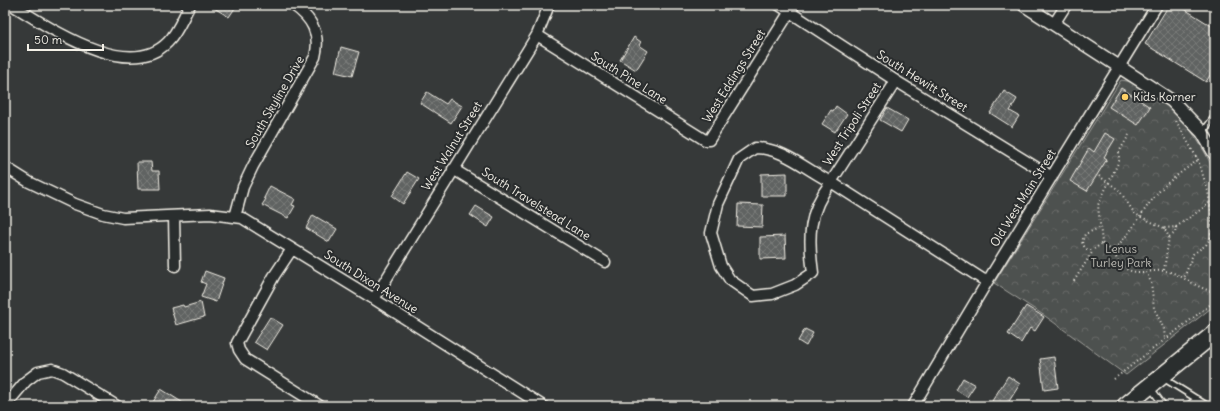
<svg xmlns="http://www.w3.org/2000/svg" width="1220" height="411" font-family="Delius,sans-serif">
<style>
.park{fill:url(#park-crowns);stroke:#a1a19c}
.building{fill:url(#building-cross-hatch);stroke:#f4f1e8}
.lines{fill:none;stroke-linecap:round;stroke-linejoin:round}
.service-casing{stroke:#f4f1e8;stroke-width:8}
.minor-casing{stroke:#f4f1e8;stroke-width:13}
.tertiary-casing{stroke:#f4f1e8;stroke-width:15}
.trunk-casing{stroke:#f4f1e8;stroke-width:19}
.path{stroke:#f4f1e8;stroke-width:2;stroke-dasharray:1 3;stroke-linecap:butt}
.service{stroke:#2a2d2e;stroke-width:5}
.minor{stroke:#2a2d2e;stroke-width:10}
.tertiary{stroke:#2a2d2e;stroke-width:12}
.trunk{stroke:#2a2d2e;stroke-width:16}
.poi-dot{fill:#ffd166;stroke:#2a2d2e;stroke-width:1.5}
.labels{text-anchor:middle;stroke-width:4;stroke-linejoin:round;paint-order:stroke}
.street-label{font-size:12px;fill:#f4f1e8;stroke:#2a2d2e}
.poi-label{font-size:12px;fill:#f4f1e8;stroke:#2a2d2e;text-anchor:start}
.park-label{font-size:12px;fill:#bab9b2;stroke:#2a2d2e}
</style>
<defs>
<pattern id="park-crowns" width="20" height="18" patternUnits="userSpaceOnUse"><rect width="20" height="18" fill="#4e514f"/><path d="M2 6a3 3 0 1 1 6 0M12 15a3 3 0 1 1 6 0" fill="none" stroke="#686a68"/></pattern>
<pattern id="building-cross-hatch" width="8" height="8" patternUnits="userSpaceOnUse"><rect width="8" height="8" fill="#616362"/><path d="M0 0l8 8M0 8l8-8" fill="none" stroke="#787a78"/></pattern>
</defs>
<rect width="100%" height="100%" fill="#363939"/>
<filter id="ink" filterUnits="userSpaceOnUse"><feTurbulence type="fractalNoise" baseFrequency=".025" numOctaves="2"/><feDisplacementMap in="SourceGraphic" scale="8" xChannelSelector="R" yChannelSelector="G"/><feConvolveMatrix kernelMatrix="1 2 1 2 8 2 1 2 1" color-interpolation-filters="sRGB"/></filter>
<g filter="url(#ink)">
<path class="park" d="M1121 80C1159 83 1206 141 1215 177 1218 188 1215 202 1215 214 1215 244 1215 275 1215 305L1126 375 1045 316 994 283Z"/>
<path class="building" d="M209 5H237L229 17Z
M1169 5H1178L1215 28V67L1206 82 1145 44Z
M634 37 641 42 639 45 648 51 636 70 620 60Z
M341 47 359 52 352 76 335 72Z
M1121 88 1150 107 1138 125 1109 107Z
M1004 91 1017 99 1010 111 1019 116 1012 127 990 113Z
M427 92 446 104 450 99 462 106 451 123 420 103Z
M836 106 847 114 835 132 822 124 831 110 833 111Z
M887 108 908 120 901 132 880 120Z
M1105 133 1115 139 1104 157 1107 159 1087 191 1070 181 1089 148 1094 152Z
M137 162H151L152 171H159L160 189H138Z
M407 172 419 179 403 204 392 196Z
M787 173V196H761V174Z
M270 186 295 199 292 205 295 206 288 218 262 205 266 199 264 198Z
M738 204 763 205 762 227 737 226Z
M476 206 494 217 488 227 470 215Z
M313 215 337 229 329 242 306 228Z
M785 236 786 258 760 259V237Z
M205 271 224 278 216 302 201 297 206 284 201 282Z
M201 302 204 317 176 325 171 308 183 305 184 307Z
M1026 306 1044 317 1035 331 1030 328 1021 343 1008 334Z
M270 317 283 325 267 350 254 342Z
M805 329 813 333 806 346 798 341Z
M1054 357 1058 388 1044 390 1040 359Z
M1008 376 1020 384 1006 406H1000L992 401Z
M963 378 975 385 967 397 956 390Z
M161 389 188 406H159L153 402Z"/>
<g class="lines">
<g class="service-casing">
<path id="service" d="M1215 103V110
M1203 132 1215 116
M1163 378 1208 406
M1150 387 1164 406
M1187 406 1197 399"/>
</g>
<g class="minor-casing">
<path id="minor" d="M12 5C49 27 128 83 168 42 178 32 183 17 190 5
M779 5 896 81 1052 177
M1054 24 1066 5
M537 35 705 140H709L794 5
M896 81 831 182 987 282
M755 148C784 148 805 169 831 182 808 212 808 237 813 273L795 285 772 294 753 296 730 280 721 266 711 233 718 204 739 159Z
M5 167 29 182 75 204 103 214 123 218 210 214 242 218 374 299 543 406
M453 169 605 262
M174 216 175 266
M235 217 243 187 253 166 315 57C321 34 312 18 293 5
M292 249 274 276 237 343 239 350 245 359 320 406
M374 299 537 35 549 5
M5 406 26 381 38 372 52 369 63 373 117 406
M913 406 987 282 1157 5"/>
</g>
<g class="tertiary-casing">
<path id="tertiary" d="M1024 5 1172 101 1202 132 1215 154"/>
</g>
<g class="trunk-casing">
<path id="trunk" d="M1125 406 1215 333"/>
</g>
<path class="path" d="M1176 121 1198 160 1208 191 1212 219 1211 237 1206 245 1193 254 1184 278
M1129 135 1119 152V161L1098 205 1102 243C1105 246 1109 248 1112 251 1116 255 1117 262 1122 266 1137 279 1156 266 1173 273 1188 279 1199 289 1215 292
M1099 176 1119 190 1135 214 1164 228
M1176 227 1210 203
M1176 227 1175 233 1169 237 1164 228Z
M1099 228 1085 234 1082 242C1087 255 1094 250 1102 243
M1211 237 1215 238
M1112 251C1129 236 1138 218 1152 200 1163 184 1182 172 1198 160
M1164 270 1169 237
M1146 272 1151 282 1154 308 1164 329 1165 339
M1074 281 1093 251
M1114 379 1215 301"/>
<use href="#service" class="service"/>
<use href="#minor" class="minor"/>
<use href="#tertiary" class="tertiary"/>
<use href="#trunk" class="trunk"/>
</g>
</g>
<circle class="poi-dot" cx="1125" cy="97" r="4"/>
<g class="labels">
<g class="street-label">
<text transform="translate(734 76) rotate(-58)" y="4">West Eddings Street</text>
<text transform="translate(629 78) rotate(32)" y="4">South Pine Lane</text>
<text transform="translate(922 81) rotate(32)" y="4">South Hewitt Street</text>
<text transform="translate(275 102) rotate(-60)" y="4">South Skyline Drive</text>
<text transform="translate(852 124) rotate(-57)" y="4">West Tripoli Street</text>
<text transform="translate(452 146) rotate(-58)" y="4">West Walnut Street</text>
<text transform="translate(1023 198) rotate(-58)" y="4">Old West Main Street</text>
<text transform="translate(536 204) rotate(32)" y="4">South Travelstead Lane</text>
<text transform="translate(371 282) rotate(32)" y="4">South Dixon Avenue</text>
</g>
<g class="poi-label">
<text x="1133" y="101">Kids Korner</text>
</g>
<g class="park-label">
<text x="1121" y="253">Lenus<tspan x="1121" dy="14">Turley Park</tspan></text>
</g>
</g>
<rect width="1220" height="411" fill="none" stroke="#2a2d2e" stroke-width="20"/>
<rect x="10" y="10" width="1200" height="391" fill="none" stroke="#f4f1e8" stroke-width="1.5" filter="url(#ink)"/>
<path d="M28 44v6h75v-6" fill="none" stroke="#f4f1e8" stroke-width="2"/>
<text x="34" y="44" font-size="12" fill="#f4f1e8" stroke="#2a2d2e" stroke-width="3" paint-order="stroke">50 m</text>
</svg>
